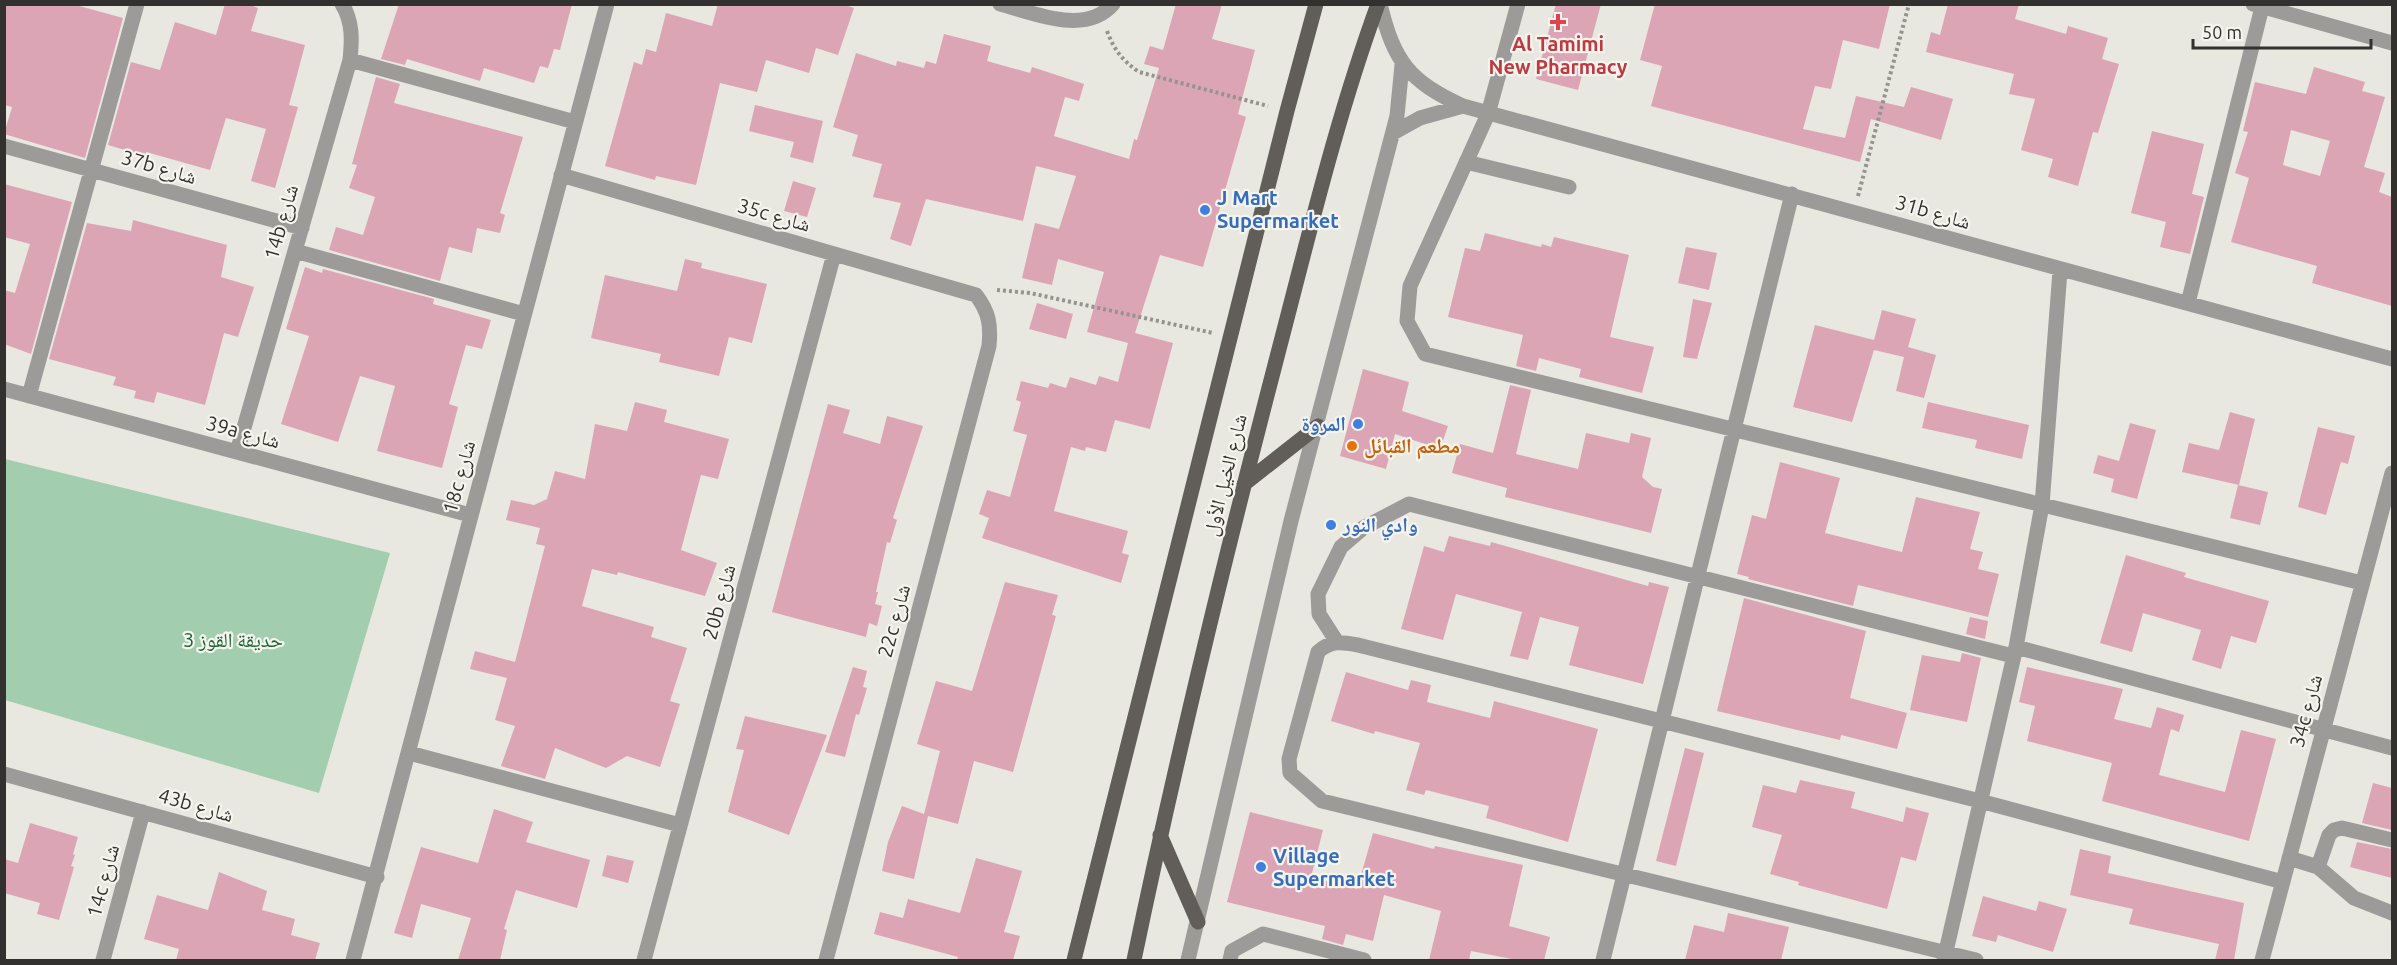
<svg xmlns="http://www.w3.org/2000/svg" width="2397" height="965" font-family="Ubuntu,'Noto Naskh Arabic',sans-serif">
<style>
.green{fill:#a2cdae}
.building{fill:#dca5b6;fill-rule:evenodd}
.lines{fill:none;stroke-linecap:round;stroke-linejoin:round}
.path{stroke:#94938f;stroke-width:4;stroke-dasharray:3 3;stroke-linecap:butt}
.minor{stroke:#9d9b99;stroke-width:15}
.major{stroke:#615d59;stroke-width:15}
.health-dot{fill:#e0444e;stroke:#f5f4ed;stroke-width:2}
.shop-dot{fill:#3f7fe0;stroke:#f5f4ed;stroke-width:2}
.food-dot{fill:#e8710a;stroke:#f5f4ed;stroke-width:2}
.labels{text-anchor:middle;stroke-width:4.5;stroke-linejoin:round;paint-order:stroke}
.health-label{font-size:20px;font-weight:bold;fill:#be3a42;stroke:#f5f4ed}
.street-label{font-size:20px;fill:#32312f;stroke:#f5f4ed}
.shop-label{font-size:20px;font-weight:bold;fill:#366cbe;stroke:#f5f4ed;text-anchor:start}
.food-label{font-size:20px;font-weight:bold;fill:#c56008;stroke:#f5f4ed;text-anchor:start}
.park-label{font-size:20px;fill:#1c6439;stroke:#f5f4ed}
</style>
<rect width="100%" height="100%" fill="#e8e7e0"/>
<path class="green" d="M5 459 390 553 319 793 5 700Z"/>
<path class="building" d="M4 4H72L123 18 85 158 4 134 12 107 4 105Z
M225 4H248L258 8 251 31 305 45 289 105 298 107 275 188 251 181 266 129 226 118 210 170 146 152 145 156 108 145 131 62 160 70 175 22 216 35Z
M399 4H572L560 50 554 49 548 68 540 66 534 83 484 68 480 81 407 59 405 65 381 59Z
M718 4H842L854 8 838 55 816 48 809 73 766 60 757 92 720 83 696 185 656 176 655 180 605 166 634 62 642 65 646 49 656 52 666 13 712 26Z
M1176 4H1222L1212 39 1255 50 1238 114 1246 117 1203 267 1160 255 1135 333 1173 343 1150 429 1115 420 1106 452 1086 447 1085 451 1071 447 1054 511 1128 531 1122 553 1129 555 1121 583 982 538 989 518 979 514 987 490 1010 497 1027 435 1013 431 1021 402 1016 400 1021 381 1048 388 1050 383 1066 388 1070 377 1096 385 1099 376 1118 382 1128 343 1087 332 1104 272 1058 259 1052 285 1022 278 1035 223 1059 229 1076 176 1036 166 1023 221 926 199 911 246 890 239 901 203 873 197 882 164 852 156 858 135 833 127 856 53 896 66 897 61 924 68 926 61 936 64 944 34 991 46 987 61 1030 73 1032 67 1084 84 1079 101 1065 97 1054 136 1129 159 1134 139 1137 140 1159 68 1144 64 1150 46 1163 50Z
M1556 4H1601L1578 90 1536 79Z
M1655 4H1890L1879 49 1843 40 1831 89 1815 86 1803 129 1845 138 1856 96 1904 107 1911 87 1953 99 1941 140 1871 119 1860 162 1651 106 1662 66 1640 60Z
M1948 4H2019L2015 19 2066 34 2068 26 2108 38 2102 59 2119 64 2098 133 2093 132 2078 186 2048 177 2053 159 2021 150 2035 99 2009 94 2014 74 1926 52 1931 32 1940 35Z
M2314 67 2365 82 2362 91 2385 97 2364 167 2385 173 2379 192 2392 197V306L2312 283 2317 266 2231 242 2249 178 2235 173 2248 132 2243 131 2255 82 2306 94ZM2291 130 2330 141 2320 176 2283 165Z
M376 77 400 84 394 103 523 137 500 213 505 215 500 233 477 228 472 253 449 247 440 281 329 250 336 227 363 235 375 197 349 188 357 165 352 164Z
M755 105 823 121 813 163 790 157 794 142 749 131Z
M2152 131 2204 144 2192 194 2204 197 2190 254 2160 247 2166 222 2131 213Z
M793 181 816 188 807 217 784 211Z
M4 184 72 202 31 354 4 344V290L15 293 30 244 4 237Z
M133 220 227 245 221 277 254 287 238 337 224 333 205 405 157 392 154 403 134 398 136 391 113 385 116 377 49 359 87 223 131 231Z
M1485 233 1541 247 1542 244 1551 247 1554 237 1629 255 1610 337 1654 347 1642 393 1579 377 1581 369 1539 358 1536 371 1516 366 1523 335 1448 317 1465 248 1480 251Z
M1686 247 1717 253 1709 290 1678 283Z
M685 259 702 263 701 268 767 284 752 343 729 337 719 376 659 362 661 354 591 338 605 275 677 291Z
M305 267 322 273 323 269 434 299 433 304 491 320 482 349 466 345 449 404 458 407 442 468 377 451 395 386 360 376 338 442 281 424 309 336 286 329Z
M1693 299 1712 303 1697 359 1683 357Z
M1037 303 1073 314 1066 339 1029 329Z
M1882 310 1916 319 1908 347 1936 355 1924 398 1896 391 1904 357 1874 350 1852 422 1793 407 1815 325 1874 340Z
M1363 369 1409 382 1402 411 1448 426 1440 449 1395 434 1386 469 1340 456Z
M1510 385 1531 390 1516 454 1578 469 1586 433 1629 443 1631 433 1651 438 1642 477 1653 487 1662 489 1651 533 1505 497 1507 488 1452 473 1460 444 1493 453Z
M635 402 667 410 664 422 729 439 718 479 701 475 681 550 717 563 705 596 618 572 617 575 592 569 582 606 654 627 651 637 687 648 670 701 680 704 660 767 627 756 606 768 555 748 545 779 501 766 515 726 495 720 507 678 470 669 475 651 515 662 545 546 536 544 540 528 506 520 511 500 534 505 547 499 555 471 585 479 595 424 627 431Z
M1928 402 2029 425 2022 459 1975 448 1977 440 1922 428Z
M828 404 850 410 843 433 880 444 887 416 923 426 893 518 897 520 890 543 887 542 876 592H878L875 604 882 606 877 626 869 623 866 637 772 612Z
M2230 412 2255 419 2239 485 2182 472 2189 443 2219 450Z
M2130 423 2156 430 2137 499 2111 492 2114 479 2093 473 2098 455 2119 461Z
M2318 427 2355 436 2348 464 2341 462 2326 515 2298 507Z
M1780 462 1840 478 1825 533 1877 546 1902 552 1916 497 1980 512 1970 549 1983 552 1978 569 1999 574 1988 617 1858 585 1853 606 1748 579 1749 577 1737 574 1752 515 1766 519Z
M2238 485 2268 492 2260 525 2230 518Z
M1449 536 1490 546 1491 542 1648 586 1649 582 1669 587 1643 684 1569 665 1579 627 1540 617 1528 660 1510 656 1522 612 1456 594 1443 640 1401 629 1424 546 1444 552Z
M2126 555 2186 573 2184 577 2269 601 2256 643 2231 636 2221 669 2192 660 2201 630 2143 613 2132 652 2100 643Z
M1005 582 1058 595 1052 615 1056 616 1013 772 974 761 958 824 928 816 914 879 882 871 888 842 902 806 924 814 940 751 917 744 936 681 972 691Z
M1744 598 1866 631 1850 698 1907 713 1897 749 1841 735 1840 740 1717 711Z
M1970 617 1988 621 1985 639 1966 634Z
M1962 653 1981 658 1967 722 1910 710 1922 655 1960 662Z
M853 667 867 671 863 687 867 688 859 715 856 714 845 757 825 752Z
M2027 667 2123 689 2114 719 2151 728 2157 707 2184 715 2179 732 2171 729 2159 775 2225 792 2241 730 2276 739 2249 841 2102 801 2112 763 2027 741 2035 706 2019 702Z
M1346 672 1408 690 1411 680 1431 685 1427 702 1490 718 1494 701 1598 729 1568 842 1486 818 1489 806 1426 790 1424 795 1406 790 1420 743 1375 731 1374 734 1331 721Z
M745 716 827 735 789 835 728 812 744 750 736 749Z
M1685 748 1704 753 1676 866 1656 861Z
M1800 780 1855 792 1851 808 1903 822 1906 807 1929 813 1916 861 1901 857 1887 909 1798 885 1799 882 1770 874 1782 835 1752 827 1763 785 1796 793Z
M2373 783 2392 788V830L2362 823Z
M494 809 533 822 526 842 590 860 577 908 516 890 504 929 507 930 500 960H458L471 918 421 904 412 938 394 933 421 847 478 863Z
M1250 812 1323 830 1311 877 1357 889 1373 833 1434 849 1435 846 1523 865 1509 926 1550 937 1544 960H1517L1471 951 1469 960H1429L1441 911 1384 895 1373 941 1346 934 1343 945 1322 939 1325 926 1227 902Z
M30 823 78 837 73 854 75 855 71 866 74 867 59 920 37 914 40 903 4 893V859L18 863Z
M2357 842 2392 849V878L2350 867Z
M2080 849 2111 856 2108 873 2244 903 2234 960H2215L2219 944 2129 924 2133 909 2070 895Z
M607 855 634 861 628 883 602 876Z
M976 858 1022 871 1004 932 1020 936 1013 960H957L958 957 874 934 880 912 903 918 908 899 960 913Z
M219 872 267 891 262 910 295 919 291 935 320 943 315 960H176L179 949 144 939 157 895 208 910Z
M1983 896 2036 911 2039 901 2067 909 2053 952 1998 935 1996 942 1972 936Z
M1728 913 1789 927 1781 960H1685L1694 925 1724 932Z"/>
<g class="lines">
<path class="path" d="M1107 31C1114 50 1123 61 1139 72L1268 106
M1858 196 1909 4
M997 290 1030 293 1213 333"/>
<path class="minor" d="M1000 4C1034 13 1086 36 1113 4
M1380 4C1394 62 1409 81 1463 106L2392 359
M1518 4 1488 114 1410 286 1407 321 1425 354 2362 583
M2253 4 2392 43
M350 60 575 122
M1393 133 1420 118 1463 106
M4 146 302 228
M1466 162 1569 187
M561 175 976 295C989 312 991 325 989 346L826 960
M295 251 524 314
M2188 303 2262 7
M4 389 470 515
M29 396 137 4
M237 452 350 60C352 40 353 22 342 4
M1337 642 1319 614 1318 594 1341 547 1363 528 1409 504 2013 656
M2016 647 2392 748
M409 753 680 825
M4 774 377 877
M2289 858 2318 867 2354 898 2392 913
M2318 867 2329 835 2334 830 2342 828 2392 840
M103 960 143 812
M353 960 607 4
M644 960 834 254
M1188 960 1291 521 1397 116 1402 65
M1230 960 1232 951 1263 934 1364 960
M1603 960 1792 194
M1944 960 2016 647 2042 505 2060 271
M1976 960 1322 801 1290 773 1289 759 1318 652C1331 640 1341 642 1358 645L1980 801 2283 882
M2262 960 2392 473"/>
<path class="major" d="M1244 484 1318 426
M1160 835 1198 922
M1074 960 1287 111 1316 4
M1134 960C1176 758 1225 557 1277 357 1308 239 1336 119 1378 4"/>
</g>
<path class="health-dot" d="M1555 13h6v6h6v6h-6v6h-6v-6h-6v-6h6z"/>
<g class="shop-dot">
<circle cx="1205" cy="210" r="6"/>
<circle cx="1358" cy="424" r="6"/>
<circle cx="1331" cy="525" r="6"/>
<circle cx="1261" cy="867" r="6"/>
</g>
<circle class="food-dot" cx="1352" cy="446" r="6"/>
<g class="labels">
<g class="health-label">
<text x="1558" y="51">Al Tamimi<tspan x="1558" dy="23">New Pharmacy</tspan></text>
</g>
<g class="street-label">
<text transform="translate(159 167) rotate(16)" y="7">37b شارع</text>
<text transform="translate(1933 212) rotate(16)" y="7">31b شارع</text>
<text transform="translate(774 215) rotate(16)" y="7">35c شارع</text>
<text transform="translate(281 222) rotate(-74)" y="7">14b شارع</text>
<text transform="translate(243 432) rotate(15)" y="7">39a شارع</text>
<text transform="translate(1225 475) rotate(-76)" y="7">شارع الخيل الأول</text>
<text transform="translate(459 477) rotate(-75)" y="7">18c شارع</text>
<text transform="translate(719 602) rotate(-75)" y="7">20b شارع</text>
<text transform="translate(894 621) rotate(-75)" y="7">22c شارع</text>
<text transform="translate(2306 711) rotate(-75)" y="7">34c شارع</text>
<text transform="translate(196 805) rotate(16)" y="7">43b شارع</text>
<text transform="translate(103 881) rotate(-75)" y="7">14c شارع</text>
</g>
<g class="shop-label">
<text x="1217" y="205">J Mart<tspan x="1217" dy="23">Supermarket</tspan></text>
<text x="1346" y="431" text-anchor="end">المروة</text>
<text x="1343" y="532">وادي النور</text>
<text x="1273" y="863">Village<tspan x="1273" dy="23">Supermarket</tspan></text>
</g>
<g class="food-label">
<text x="1364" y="453">مطعم القبائل</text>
</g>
<g class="park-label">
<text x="233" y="647">حديقة القوز 3</text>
</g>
</g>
<rect width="2397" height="965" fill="none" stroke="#32312f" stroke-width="12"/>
<path d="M2193 39v9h178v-9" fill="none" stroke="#32312f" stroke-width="3"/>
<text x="2202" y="39" font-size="18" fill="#32312f" stroke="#f5f4ed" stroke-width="4.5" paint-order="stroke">50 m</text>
</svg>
